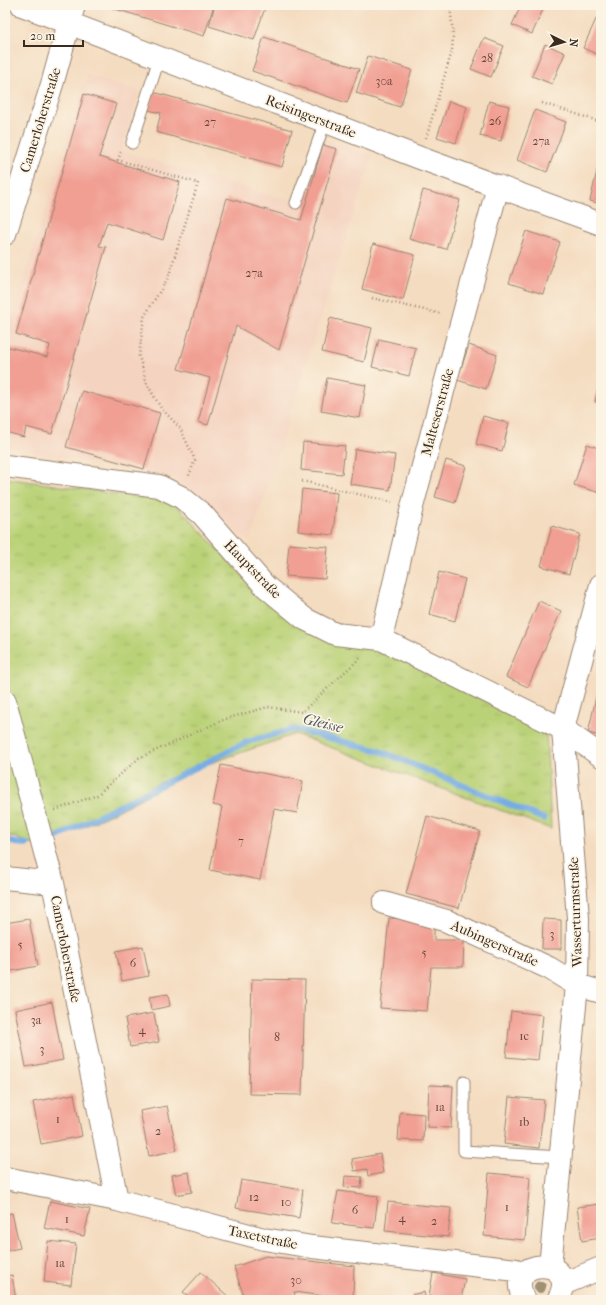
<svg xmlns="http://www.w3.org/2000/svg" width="606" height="1305" font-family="'IM FELL French Canon',serif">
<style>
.built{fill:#f4d3c0}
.grass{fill:url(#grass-tufts);stroke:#7a7e4a}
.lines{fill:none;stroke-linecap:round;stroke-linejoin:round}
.stream{stroke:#75ace4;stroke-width:6}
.building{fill:#f19f93}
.service-casing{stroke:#98836f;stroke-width:13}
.minor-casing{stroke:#98836f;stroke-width:24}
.path{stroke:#98836f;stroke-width:2.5;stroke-dasharray:1 3;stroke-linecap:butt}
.service{stroke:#fff;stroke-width:11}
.minor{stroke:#fff;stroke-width:22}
.tree{fill:#a09173}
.labels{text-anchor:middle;stroke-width:3.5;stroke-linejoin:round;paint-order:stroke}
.number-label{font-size:12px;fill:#68473b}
.street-label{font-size:14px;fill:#3b2a1e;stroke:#fcf5e5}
.water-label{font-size:15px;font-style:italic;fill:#4f5863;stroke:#fcf5e5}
</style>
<defs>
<pattern id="grass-tufts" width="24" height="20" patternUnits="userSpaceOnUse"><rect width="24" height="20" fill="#bad277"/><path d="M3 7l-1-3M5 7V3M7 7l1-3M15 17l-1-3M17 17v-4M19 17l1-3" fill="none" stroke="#a1b466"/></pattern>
</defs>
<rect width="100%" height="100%" fill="#fcf5e5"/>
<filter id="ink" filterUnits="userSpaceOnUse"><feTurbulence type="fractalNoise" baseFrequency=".025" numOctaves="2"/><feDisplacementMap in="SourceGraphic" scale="8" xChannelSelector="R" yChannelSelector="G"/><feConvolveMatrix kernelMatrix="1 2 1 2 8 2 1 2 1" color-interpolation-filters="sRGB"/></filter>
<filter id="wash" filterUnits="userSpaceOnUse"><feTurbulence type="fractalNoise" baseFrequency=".012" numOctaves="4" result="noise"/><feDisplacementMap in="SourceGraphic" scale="16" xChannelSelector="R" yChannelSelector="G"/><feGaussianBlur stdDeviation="0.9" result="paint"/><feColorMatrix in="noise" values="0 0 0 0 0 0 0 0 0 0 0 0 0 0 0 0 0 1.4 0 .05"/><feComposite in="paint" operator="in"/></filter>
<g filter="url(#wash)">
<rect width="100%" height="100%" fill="#f4dcc0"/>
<path class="built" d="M87 75 139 91 122 151 298 203 318 138 373 154 250 542 173 478 5 447V340Z"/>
<path class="grass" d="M5 478 174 502 259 594 385 650 546 730 551 829 295 734 205 765 107 816 40 847 5 834Z"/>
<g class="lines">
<path class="stream" d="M57 837 247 742 294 729 380 751 544 819
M5 839 15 843 27 844"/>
</g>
<g id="blocks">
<path class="building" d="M110 5H214L204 36 109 7Z
M215 5H266L254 40 209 26Z
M521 5H545L532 34 512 25Z
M597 17 601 19V56L583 48Z
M264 37 359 69 347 103 252 71Z
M484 38 504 46 491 77 471 69Z
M545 44 565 53 552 84 532 76Z
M368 56 412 70 400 107 356 93Z
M153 92 292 130 282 167 156 132 161 113 148 110Z
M84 94 116 104 99 157 180 182 163 240 107 222 99 246 106 247 52 434 26 427 24 437 5 432V346L47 357 50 345 16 334Z
M449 101 467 107 456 143 437 137Z
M489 101 509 106 501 141 480 136Z
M535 110 566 122 547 172 517 160Z
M323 145 337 149 279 350 236 326 208 425 198 422 210 378 178 369 227 198 301 220Z
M600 158H601V204L590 201Z
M423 190 460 200 446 249 409 239Z
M526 231 560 242 543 294 509 283Z
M373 244 415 255 403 300 362 289Z
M330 318 372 328 364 362 322 352Z
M379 339 416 348 409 376 372 367Z
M469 345 497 355 486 389 457 380Z
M600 377H601V403L595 402Z
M327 378 366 385 360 418 321 411Z
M82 391 160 413 144 469 66 447Z
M483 416 509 423 502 451 476 444Z
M303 442 345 446 342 474 301 470Z
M587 444 601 449 600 493 574 485Z
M355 449 395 455 390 490 350 484Z
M446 460 466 466 455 503 435 497Z
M302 489 337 493 333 535 298 531Z
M552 526 580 534 569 574 541 566Z
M289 544 328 547 325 579 286 576Z
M439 572 465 579 455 621 429 614Z
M539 601 561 611 528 687 506 677Z
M600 680 601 681V736L588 733Z
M221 765 303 781 297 813 274 809 260 880 210 870 222 807 213 805Z
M427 816 480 831 459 908 406 894Z
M389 918 434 922V940H464L463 967H431L427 1011 380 1008Z
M29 919 38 966 6 972 5 923Z
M543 919 561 920V949H542Z
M143 946 149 976 122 981 116 951Z
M252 979 305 980 302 1095 249 1094Z
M168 994 170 1006 151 1010 149 997Z
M52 1002 63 1060 26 1067 15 1010Z
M511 1011 543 1015 538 1060 506 1057Z
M154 1013 159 1042 130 1047 125 1018Z
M429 1085 453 1086 451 1128 427 1127Z
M74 1094 82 1136 41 1144 33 1102Z
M509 1097 544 1100 539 1148 504 1144Z
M167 1106 177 1150 149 1156 140 1111Z
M400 1112 424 1114 423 1141 398 1140Z
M380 1154 383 1173 368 1176 367 1169 354 1171 352 1159Z
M189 1172 192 1192 176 1195 172 1175Z
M489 1173 530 1177 525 1240 484 1236Z
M345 1176 362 1177 361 1188 344 1187Z
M241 1180 303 1190 299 1218 236 1208Z
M338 1191 378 1196 374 1228 332 1223Z
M50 1201 90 1209 84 1236 44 1228Z
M388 1202 451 1208 448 1237 385 1231Z
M601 1204V1238L582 1241 577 1207Z
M12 1213 20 1248 5 1251V1214Z
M48 1241 76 1244 71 1285 44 1282Z
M266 1256 354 1266 353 1300 294 1292 296 1300H245L234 1267Z
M201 1272 232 1300H193L183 1292Z
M433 1273 465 1279 461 1300 429 1296Z
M12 1275 16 1300H5V1276Z
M424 1292 426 1300H412L411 1295Z"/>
</g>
</g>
<g filter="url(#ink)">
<use href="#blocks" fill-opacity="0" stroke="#98836f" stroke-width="1"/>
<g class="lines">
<g class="service-casing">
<path id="service" d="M132 143 159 59
M296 203 325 122
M464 1082V1151L561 1157"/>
</g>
<g class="minor-casing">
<path id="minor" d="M22 5 420 158 601 224
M5 234 53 81 74 5
M5 466 159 486 181 497 202 514 265 586 305 619 335 634 381 639 563 729 601 756
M381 639 412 507 498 186
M5 701 53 883 117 1200
M5 878 53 883
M384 903 447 921 549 968 577 985 601 992
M5 1178 117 1200 264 1239 312 1247 508 1269 516 1270 524 1274
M550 1267 577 985 578 918 563 729 601 585
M563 1284 601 1268
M525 1300C499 1256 584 1254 558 1300"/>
</g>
<path class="path" d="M542 103 601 122
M426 138 452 51 453 35 450 5
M121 152 118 160 198 183 168 278 144 317 139 356 147 384 161 408 180 428 195 460 188 478
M372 298 442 314
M302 481 392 502
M55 810 97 795 139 758 225 719 268 707 302 712 361 657"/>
<use href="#service" class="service"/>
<use href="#minor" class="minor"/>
</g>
<circle class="tree" cx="540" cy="1287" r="6"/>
</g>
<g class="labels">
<g class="number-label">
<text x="487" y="62">28</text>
<text x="384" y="85">30a</text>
<text x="495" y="125">26</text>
<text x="210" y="126">27</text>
<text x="541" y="145">27a</text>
<text x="254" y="277">27a</text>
<text x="241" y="845">7</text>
<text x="552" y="938">3</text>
<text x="20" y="949">5</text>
<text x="424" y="957">5</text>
<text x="133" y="967">6</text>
<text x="36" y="1024">3a</text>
<text x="142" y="1034">4</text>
<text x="524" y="1040">1c</text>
<text x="277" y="1041">8</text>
<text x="42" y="1053">3</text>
<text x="440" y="1111">1a</text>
<text x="58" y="1123">1</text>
<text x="524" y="1126">1b</text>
<text x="158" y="1135">2</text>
<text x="254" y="1201">12</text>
<text x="286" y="1206">10</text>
<text x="507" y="1211">1</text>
<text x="355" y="1214">6</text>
<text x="402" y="1222">4</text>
<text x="67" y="1223">1</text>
<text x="434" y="1225">2</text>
<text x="60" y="1267">1a</text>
<text x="296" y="1284">30</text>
</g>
<g class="street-label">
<text transform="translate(311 116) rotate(21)" y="5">Reisingerstraße</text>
<text transform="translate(40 120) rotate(-73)" y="5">Camerloherstraße</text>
<text transform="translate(437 412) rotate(-75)" y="5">Malteserstraße</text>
<text transform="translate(253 569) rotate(46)" y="5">Hauptstraße</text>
<text transform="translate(575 912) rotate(-92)" y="5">Wasserturmstraße</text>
<text transform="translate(495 943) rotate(24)" y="5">Aubingerstraße</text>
<text transform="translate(66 949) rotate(79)" y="5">Camerloherstraße</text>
<text transform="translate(263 1237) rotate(12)" y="5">Taxetstraße</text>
</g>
<g class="water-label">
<text transform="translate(323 723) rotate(14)" y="5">Gleisse</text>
</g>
</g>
<rect width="606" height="1305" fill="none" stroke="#fcf5e5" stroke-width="20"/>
<g transform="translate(564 42) rotate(95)" stroke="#fcf5e5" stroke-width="3" paint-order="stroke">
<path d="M0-3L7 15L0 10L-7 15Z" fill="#3b2a1e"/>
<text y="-6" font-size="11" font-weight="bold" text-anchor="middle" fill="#3b2a1e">N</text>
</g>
<path d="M24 40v6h59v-6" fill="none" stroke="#3b2a1e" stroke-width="2"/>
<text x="30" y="40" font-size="12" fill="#3b2a1e" stroke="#fcf5e5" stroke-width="3" paint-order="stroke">20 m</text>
</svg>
